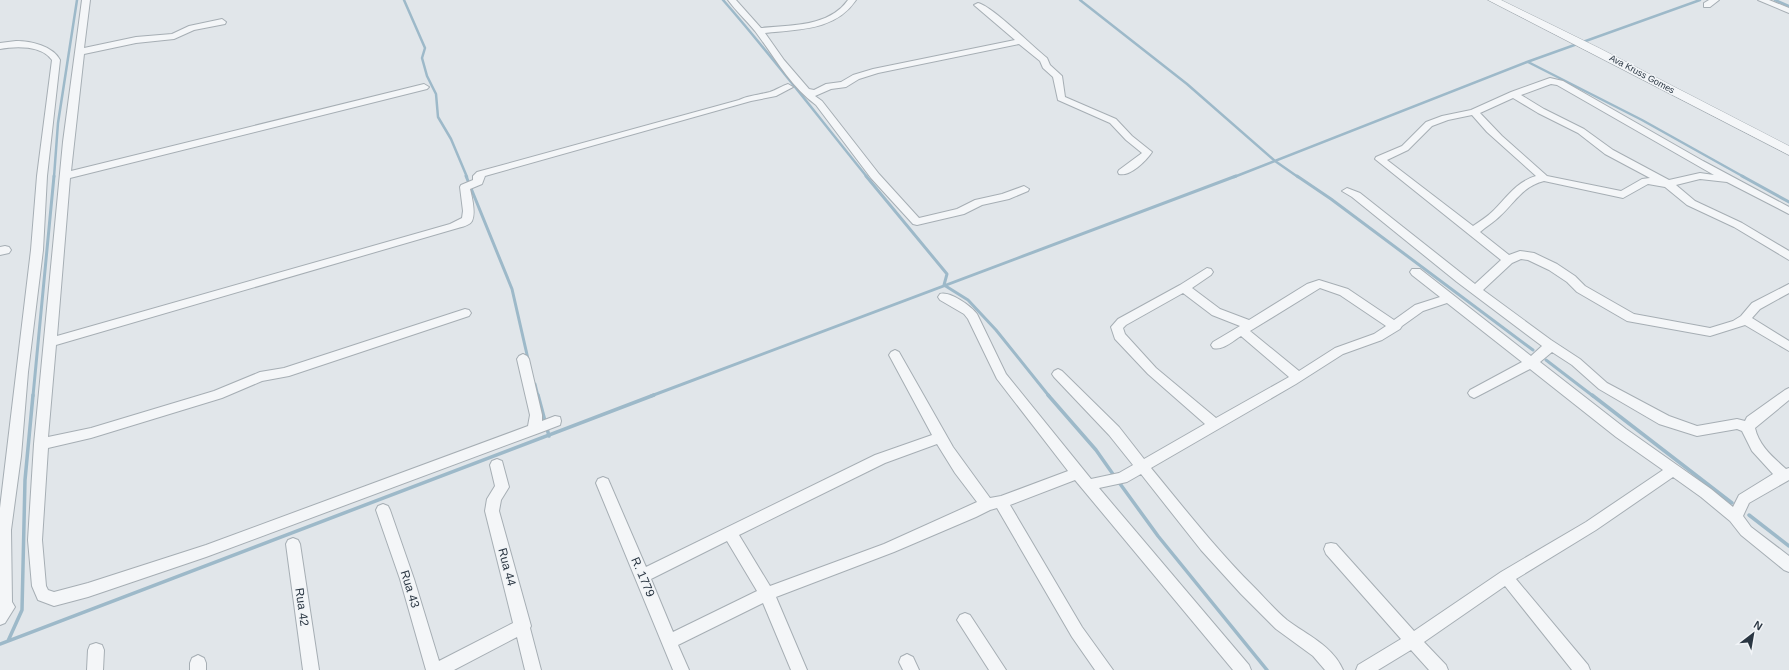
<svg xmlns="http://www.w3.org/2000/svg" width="1789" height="670" font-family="Arial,sans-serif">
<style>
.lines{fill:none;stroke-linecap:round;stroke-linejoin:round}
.stream-far2{stroke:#9db9c9;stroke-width:2.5}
.stream-far1{stroke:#9db9c9;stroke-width:3}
.stream{stroke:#9db9c9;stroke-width:3.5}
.minor-casing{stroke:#a6aeb4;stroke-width:2}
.tertiary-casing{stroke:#a6aeb4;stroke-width:1}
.minor{fill:#f4f6f8;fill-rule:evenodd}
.tertiary{fill:#f4f6f8;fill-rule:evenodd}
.labels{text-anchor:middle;stroke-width:3;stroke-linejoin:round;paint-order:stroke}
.far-street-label{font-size:9px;fill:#2a3642;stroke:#f1f4f7}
.near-street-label{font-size:12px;fill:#2a3642;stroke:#f1f4f7}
</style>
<rect width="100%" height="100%" fill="#e1e6ea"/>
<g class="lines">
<path class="stream-far2" d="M404 0 425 48 422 58 427 76 436 94 438 117 451 139 467 177
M723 0C773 57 819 118 867 177
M1080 0 1187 84 1275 161 1298 177
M1775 0 1789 6
M1528 62 1642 120 1744 177
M54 177 58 123 77 0
M1234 177 1527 62 1700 0"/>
<path class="stream-far1" d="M466 176 512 289 528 359
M866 176 947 274 944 285 968 300 996 330 1049 396
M1297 176 1331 199 1533 350
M1742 176 1789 202
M1546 360 1593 396
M535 384 538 396
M33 396 54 176
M651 396 1236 176"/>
<path class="stream" d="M538 395 549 436
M1048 395 1096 450 1115 477
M1592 395 1732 503
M1118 481 1158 536 1267 670
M1749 515 1789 546
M8 641 22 610 25 480 33 395
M0 644 654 395"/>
<g class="minor-casing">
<path id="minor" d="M82 0H90L84 48 136 37 172 34 189 26 222 19 226 22 225 24 194 30 174 39 136 43 84 54 71 171 424 84 429 87 427 89 70 178 57 336 450 224 462 218 463 211 460 187 461 185 473 180V176L477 172 739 100C749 95 759 95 770 92 776 90 782 86 788 84L793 87 776 96 751 101 485 176 482 184 470 189C472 197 476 213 472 221 470 225 462 227 458 228L56 345 48 437 91 428 214 391 260 372 284 368 465 309 469 310 471 313 469 316 289 376 262 381 222 398 91 438 48 448 42 540 46 586 48 590 54 592 88 583 206 545 528 426 530 415 517 359 519 356 523 354 527 356 529 359 542 415V421L555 416 560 417 561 421 560 425 539 433 206 557 88 597 54 606 38 600 32 586 28 540 34 444 63 142Z
M728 0H736L761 28C791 25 829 27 848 0H856C835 31 799 29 765 33L784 60 809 89 814 90 826 84 841 82 853 75 873 69 1015 40 974 5 978 3C992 6 1033 47 1047 58L1050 65 1062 76 1065 97 1116 119 1132 136 1152 152C1147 160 1130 177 1119 174L1118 172 1119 170 1142 153 1126 140 1110 123 1058 100 1053 77 1043 68 1040 61 1019 44 878 73 859 79 846 87 831 89 815 96 822 101 879 174 919 218 957 209 975 200 1002 194 1024 186 1029 189 1028 191 1009 199 982 205 964 214 917 225 913 224 871 178 816 105C790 86 774 56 755 31 746 20 736 11 728 0Z
M1709 0H1719L1710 7H1704V3Z
M1758 0H1769L1789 8V13Z
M16 41C31 41 53 46 60 60L47 176 43 250 28 372 21 456 11 530 12 602 15 607 5 623 0 625V508L31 250 37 176 52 60C42 45 15 46 0 49V43Z
M1550 78 1563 81 1703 161 1789 207V214L1727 182 1700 179 1676 185 1695 201 1742 223 1789 251V260L1734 227 1687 205 1665 187 1648 184 1623 198 1544 181C1523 186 1515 202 1500 216 1494 222 1487 226 1480 232L1509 255 1520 251 1534 253 1557 264 1575 276 1585 286 1634 314 1710 328 1733 321 1741 316 1752 303 1789 284V293L1760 309 1752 318 1789 341V351L1745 325 1710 336 1627 321 1577 292 1567 282 1549 270 1528 260 1521 259 1512 263 1483 290 1551 340 1580 359 1607 383 1669 416 1697 426 1737 419 1745 421 1747 417 1785 390 1789 388V400L1755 428C1759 446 1773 457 1786 469L1789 468V480L1749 503 1743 516 1751 527 1789 556V572L1784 570 1741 535 1730 521 1701 497 1673 477 1596 530 1516 579 1588 665 1590 670H1572L1505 586 1424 642 1446 665 1448 670H1429L1411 650 1378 670H1356L1358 665 1401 639 1326 554 1324 549 1326 544 1331 543 1336 544 1414 631 1501 572 1586 522 1663 470 1616 437 1530 369 1478 396 1474 398 1470 396 1468 393 1470 390 1522 362 1447 303 1423 311 1402 326 1400 329 1382 340 1343 354 1296 384 1151 468C1184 508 1216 549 1253 586 1264 597 1275 610 1287 620 1307 635 1333 646 1343 670H1325L1313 656 1276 629 1241 594 1201 550 1141 474 1127 482 1099 488 1249 665 1251 670H1233L1075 480 1010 505 1082 627 1113 670H1095L1072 637 997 508 990 510 976 517 894 552 776 597 807 670H791L763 603 678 645 689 670H673L596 483 598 479 603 477 608 479 646 567 875 455 932 435 889 355 891 352 895 350 899 352 953 447 990 498 1001 496 1068 471 997 379 968 319 964 314 940 300 938 297 940 294C950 291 971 306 977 314L1006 374 1091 479 1119 473 1133 465 1109 435 1054 377 1052 374 1054 371 1058 369 1062 371 1119 427 1144 459 1205 424 1148 374 1115 339 1111 327 1118 319 1180 285 1207 268 1211 269 1213 272 1211 275 1192 288 1220 309 1249 320 1307 284 1319 280 1348 289 1394 320 1415 305 1440 297 1412 275 1410 272 1412 269H1420L1531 356 1542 346 1457 282 1352 197 1342 191 1347 188 1360 193 1475 284 1501 260 1375 159 1376 157 1402 146 1426 122 1442 116 1471 110 1511 92ZM1551 84 1557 85 1714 175 1700 173 1669 180 1613 150 1584 129 1544 109 1521 95ZM1513 98 1538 113 1578 133 1605 154 1650 178 1642 179 1621 191 1547 176 1502 136 1480 113ZM1472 115 1487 132 1536 176C1516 182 1507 197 1493 211 1487 217 1480 221 1473 226L1387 160 1408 150 1432 126 1448 120ZM1320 288 1340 295 1386 326 1374 334 1335 348 1299 371 1250 331ZM1183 293 1212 315 1240 326 1213 342 1211 345 1213 348C1222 351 1233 341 1241 336L1289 377 1216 418 1156 368 1125 334 1123 328 1126 325ZM1552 352 1572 365 1599 389 1659 424 1697 436 1737 429 1742 431 1752 451 1773 474 1739 495 1733 507 1711 489 1626 429 1540 362ZM937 444 955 473 977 502 884 544 770 586 739 535 885 463ZM727 541 757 591 673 632 651 579Z
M5 246 9 247 11 250 9 253 0 255V247Z
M497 459 502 461 509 487 501 500 499 511 531 626 530 628 541 670H525L517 637 454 670H426L400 579 376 510 378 506 383 504 388 506 390 510 414 579 439 661 513 623 485 511 487 499 495 486 490 465 492 461Z
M293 538 298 540 300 544 319 670H303L286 544 288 540Z
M965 613 970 615 1006 670H989L957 620 960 615Z
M96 643 102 645 104 650 103 670H87L88 650 90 645Z
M907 654 913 657 919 670H903L899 662 901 657Z
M198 655 204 658 206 663V670H190V663L192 658Z"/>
</g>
<g class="tertiary-casing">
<path id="tertiary" d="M1488 0H1501L1599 48 1789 146V155Z"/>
</g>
<use href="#minor" class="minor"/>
<use href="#tertiary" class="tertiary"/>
</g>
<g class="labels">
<g class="far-street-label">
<text transform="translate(1642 74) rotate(28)" y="3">Ava Kruss Gomes</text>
</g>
<g class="near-street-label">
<text transform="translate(507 567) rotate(75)" y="4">Rua 44</text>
<text transform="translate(643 577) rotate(67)" y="4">R. 1779</text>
<text transform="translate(410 589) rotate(73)" y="4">Rua 43</text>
<text transform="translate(302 607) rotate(82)" y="4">Rua 42</text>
</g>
</g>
<g transform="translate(1753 634) rotate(31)" stroke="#f1f4f7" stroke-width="3" paint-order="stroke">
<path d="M0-3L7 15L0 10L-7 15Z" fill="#2a3642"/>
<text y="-6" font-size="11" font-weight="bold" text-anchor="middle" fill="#2a3642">N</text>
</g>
</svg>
